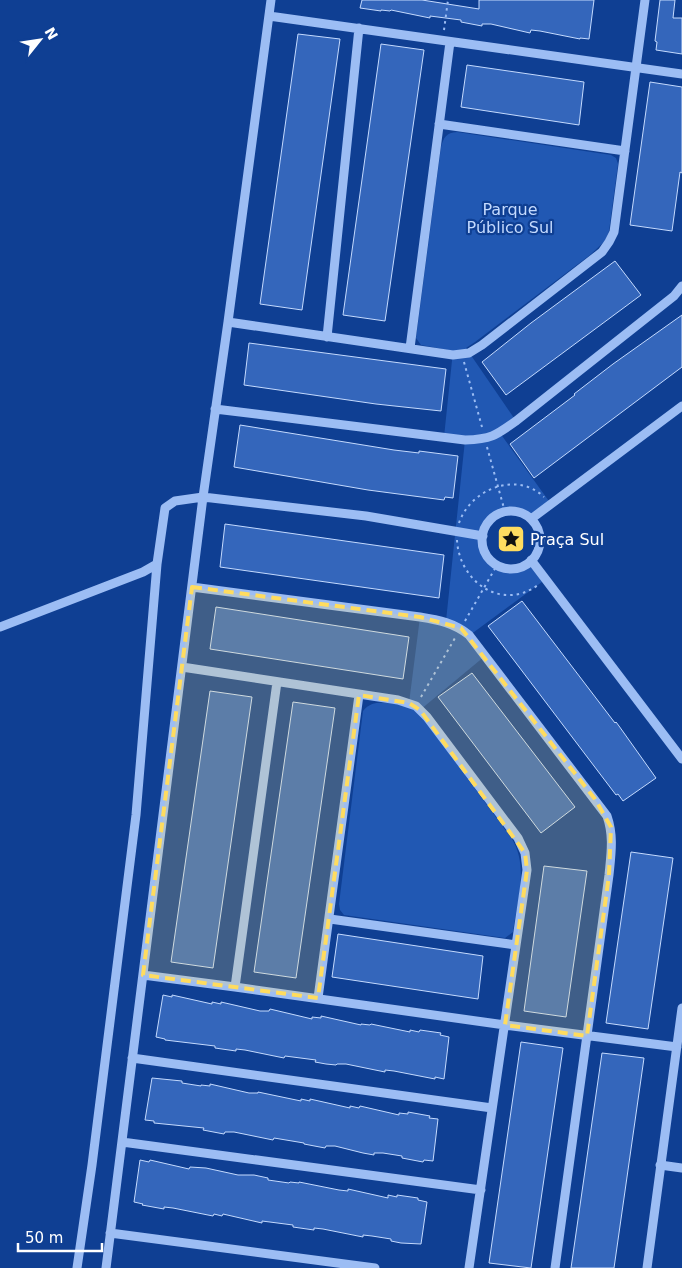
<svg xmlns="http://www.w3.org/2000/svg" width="682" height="1268" font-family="'DejaVu Sans',sans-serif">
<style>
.green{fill:#2158b3}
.building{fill:#3466bb;stroke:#c4dafe}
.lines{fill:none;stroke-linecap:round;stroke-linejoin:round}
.path{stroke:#9cbdf4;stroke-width:2;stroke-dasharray:2.5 4;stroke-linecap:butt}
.minor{stroke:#9cbdf4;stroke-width:9}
.marked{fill:#ffdc5f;fill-opacity:0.2;stroke:#ffdc5f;stroke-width:4;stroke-dasharray:10 6;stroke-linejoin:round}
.labels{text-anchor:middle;stroke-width:4.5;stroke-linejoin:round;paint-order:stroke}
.park-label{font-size:16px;fill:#c4dafe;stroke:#0f3f93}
.poi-label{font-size:16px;fill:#fff;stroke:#0f3f93;text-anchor:start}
</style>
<rect width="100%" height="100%" fill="#0f3f93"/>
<path class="green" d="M457 132 611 155 616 158 618 164 609 231 605 241 590 255 475 342 466 348 516 421 500 433 551 504 531 519C490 492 462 552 502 567 513 571 522 567 531 560L546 579 470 635 485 656 420 710 423 718 512 839C529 867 517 901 513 932L505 938 344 915 340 910 339 904 363 711C375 696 392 707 409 703L420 617 446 621 465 440 444 437 453 351 421 345 416 338 441 147C444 137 446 133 457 132Z"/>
<path class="building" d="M362 0H422L479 9V0H594L589 39 580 38V39L540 31 531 30 530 33 491 24H482V26L461 22V20L430 16V18L391 10 390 11 381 10V11L360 8Z
M660 0H675L673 18H682V54L656 50 657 42 655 41Z
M298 34 340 39 302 310 260 304Z
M381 44 424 50 385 321 343 315Z
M467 65 584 82 579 125 461 107Z
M650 82 682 87V173L680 172 672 231 630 225Z
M615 261 641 295 506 395 482 362 531 323Z
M682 315V367L534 478 510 444 575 395 574 394 613 364Z
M249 343 446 369 441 411 376 404 244 385Z
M240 425 394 450 419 453V451L458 456 453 498 445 497 444 500 368 490 234 467Z
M225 524 444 555 439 598 220 567Z
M522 601 615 723 616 722 619 726 656 778 623 801 618 794 616 795 488 626Z
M216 607 409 637 403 679 210 649Z
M472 673 575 807 541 833 438 697Z
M210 691 252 697 213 968 171 962Z
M293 702 335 708 296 978 254 972Z
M631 852 673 858 648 1029 606 1023Z
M544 866 587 871 566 1017 524 1011Z
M338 934 483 956 478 999 332 977Z
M163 995 172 997V995L212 1004V1002L221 1004V1002L260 1011H269L270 1009 312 1019V1017L321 1018V1016L361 1025V1024L370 1025 371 1024 410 1032V1030L419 1032 420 1030 441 1033 440 1035 449 1037 444 1079 435 1077V1079L394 1071 385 1070V1072L346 1064H337L336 1065 326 1064 315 1062 316 1060 285 1056 284 1058 245 1050 236 1049V1051L215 1048V1046L165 1040V1039L156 1037Z
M521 1042 563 1048 531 1268 489 1263Z
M602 1053 644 1058 614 1268H571Z
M152 1078 182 1081V1083L201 1086V1085L210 1086V1084L249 1093H258V1092L301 1101V1099L310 1101V1099L350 1108V1106L359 1108 360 1106 399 1115V1113L408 1114V1112L430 1116 429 1118 438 1119 433 1161 424 1160 423 1162 402 1158V1156L383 1153H374V1155L363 1153 335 1146H326L325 1148 304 1144V1143L274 1138 273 1140 234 1132H225L224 1134 203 1130 204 1128 154 1123V1121L145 1120Z
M140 1160 149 1162 150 1160 189 1169 190 1167 206 1168 238 1175H254L268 1178V1180L289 1183 290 1182 299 1183V1182L339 1190 348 1191V1189L388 1198V1195L397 1197V1195L418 1198V1200L427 1202 421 1244 401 1243 391 1241V1239L372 1236 363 1235V1237L323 1229 314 1228V1230L293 1227V1225L262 1221V1223L223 1214 222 1216 214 1214 213 1216 173 1208 164 1207V1209L142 1205 143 1204 134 1202Z"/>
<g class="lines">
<path class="path" d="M444 30 448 0
M464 362 482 427
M487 447 505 512
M459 523C470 490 516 470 544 497
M457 540C459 581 501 612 538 585
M465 621 497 565
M421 697 455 638"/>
<path class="minor" d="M269 16 682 74
M439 124 625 151
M228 322 453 355 469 353 482 345 602 252 609 242 614 232 645 0
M327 337 359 28
M410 348 450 42
M215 409 465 440C491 439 495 436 516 421L674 296 682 286
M482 540a29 29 0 1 1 58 0a29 29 0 1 1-58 0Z
M531 519 682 406
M531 560 682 759
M192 587 420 617C439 620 454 623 469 635L607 816C614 836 611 854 609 875L555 1268
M0 627 143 572 157 564 165 508 175 501 203 497 366 516 483 536
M182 667 398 700 416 706 427 717 518 838 525 853 527 870 469 1268
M330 919 516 945
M143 975 235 987 505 1025 677 1047
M235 987 277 682
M318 998 359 695
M132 1058 492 1108
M122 1142 481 1190
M660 1165 682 1168
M110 1233 375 1268
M77 1268 92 1165 136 815 157 564
M106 1268 203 497 228 322 271 0
M647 1268 682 1008"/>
</g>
<path class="marked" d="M192 587 420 617 461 628 595 799 611 827 609 875 587 1036 505 1025 527 870 525 853 420 710 409 703 359 695 318 998 143 975Z"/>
<defs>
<g id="sight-square" transform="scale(1.4375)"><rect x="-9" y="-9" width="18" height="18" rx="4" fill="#ffdc5f" stroke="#0f3f93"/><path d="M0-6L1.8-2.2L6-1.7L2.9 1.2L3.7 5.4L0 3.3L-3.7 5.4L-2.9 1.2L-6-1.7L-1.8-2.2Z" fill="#111"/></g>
</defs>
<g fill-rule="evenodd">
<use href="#sight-square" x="511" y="539"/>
</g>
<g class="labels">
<g class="park-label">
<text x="510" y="215">Parque<tspan x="510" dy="18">Público Sul</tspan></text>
</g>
<g class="poi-label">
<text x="530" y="545">Praça Sul</text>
</g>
</g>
<g transform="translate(40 40) rotate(60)" stroke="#0f3f93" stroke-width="4" paint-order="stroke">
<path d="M0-4L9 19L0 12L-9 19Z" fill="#ffffff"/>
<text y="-8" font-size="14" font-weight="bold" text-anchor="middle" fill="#ffffff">N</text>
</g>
<path d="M18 1243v8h84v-8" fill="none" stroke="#ffffff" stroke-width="2.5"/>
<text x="25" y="1243" font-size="15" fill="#ffffff" stroke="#0f3f93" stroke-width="4" paint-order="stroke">50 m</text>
</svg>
